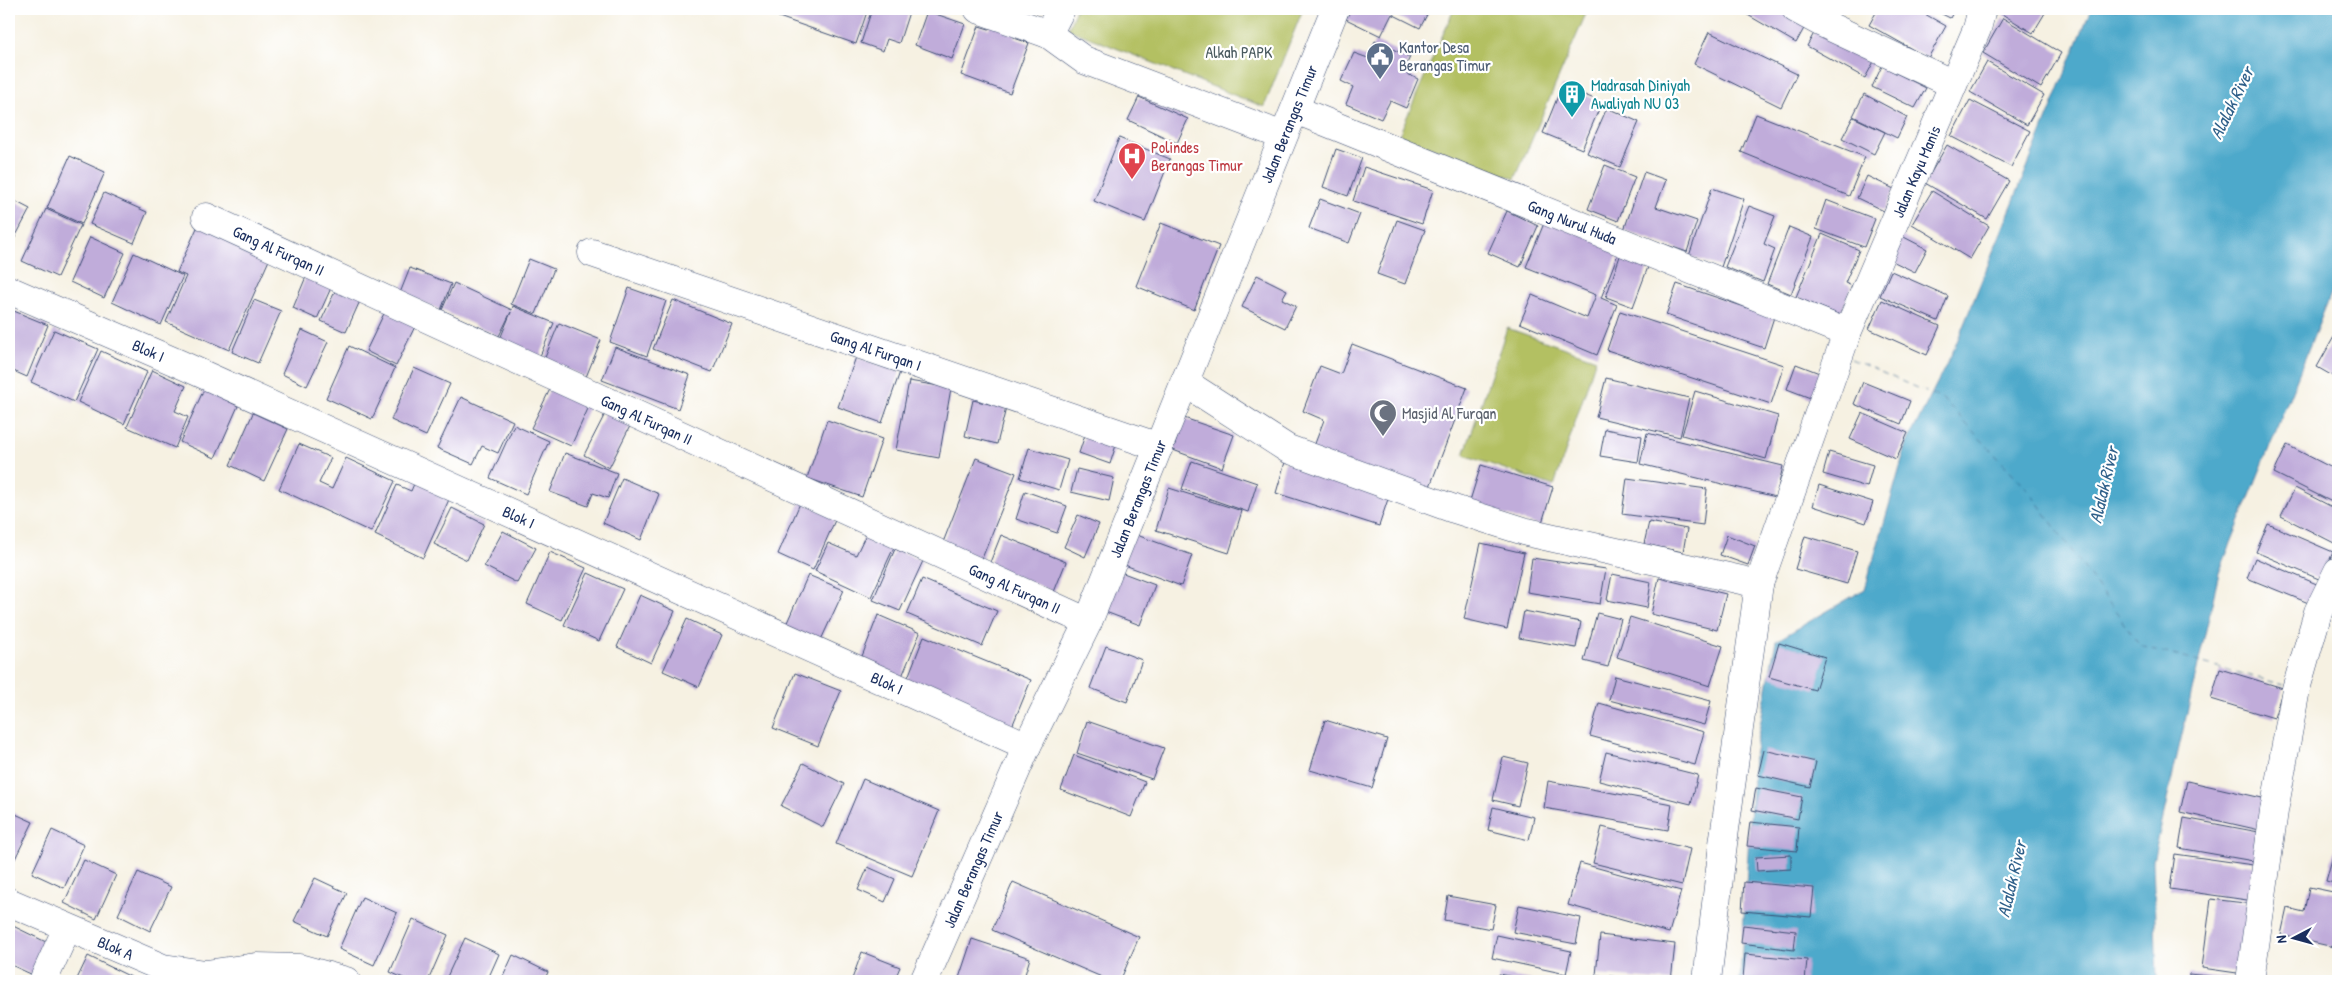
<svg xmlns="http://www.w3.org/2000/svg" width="2347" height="990" font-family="'Patrick Hand',sans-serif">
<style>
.green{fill:#b3c062;stroke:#677860}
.water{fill:#4da9cb;stroke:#346c94}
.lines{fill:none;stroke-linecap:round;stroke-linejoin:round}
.ferry{stroke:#2f608a;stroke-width:1;stroke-dasharray:6 5;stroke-linecap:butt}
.building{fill:#c0acda}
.minor-casing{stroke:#3c4c72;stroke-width:29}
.major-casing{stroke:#3c4c72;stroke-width:29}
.minor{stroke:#fff;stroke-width:28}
.major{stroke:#fff;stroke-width:28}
.labels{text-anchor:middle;stroke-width:4.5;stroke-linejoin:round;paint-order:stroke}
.service-label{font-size:16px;fill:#4e5e75;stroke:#fff;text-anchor:start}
.park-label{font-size:16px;fill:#495a5f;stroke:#fff}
.culture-label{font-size:16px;fill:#0d838f;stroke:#fff;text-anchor:start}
.street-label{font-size:16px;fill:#1b2f5e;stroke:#fff}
.health-label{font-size:16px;fill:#be3a42;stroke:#fff;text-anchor:start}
.worship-label{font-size:16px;fill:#5b616d;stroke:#fff;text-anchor:start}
.water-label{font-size:18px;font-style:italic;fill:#2f608a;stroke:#fff}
</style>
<rect width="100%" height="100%" fill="#fff"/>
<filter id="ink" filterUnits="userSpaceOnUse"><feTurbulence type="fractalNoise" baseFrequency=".02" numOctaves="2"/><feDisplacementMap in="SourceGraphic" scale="10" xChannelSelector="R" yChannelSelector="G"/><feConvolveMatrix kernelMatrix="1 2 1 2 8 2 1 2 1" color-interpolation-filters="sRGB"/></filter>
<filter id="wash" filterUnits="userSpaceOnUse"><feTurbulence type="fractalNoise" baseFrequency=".0096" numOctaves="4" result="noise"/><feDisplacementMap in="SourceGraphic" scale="20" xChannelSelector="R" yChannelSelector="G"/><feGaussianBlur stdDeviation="1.12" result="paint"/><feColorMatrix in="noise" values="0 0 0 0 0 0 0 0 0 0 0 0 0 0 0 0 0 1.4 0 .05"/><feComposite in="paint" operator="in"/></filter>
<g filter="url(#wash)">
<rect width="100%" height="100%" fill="#f6f1e2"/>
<path class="green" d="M1076 9H1303L1264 107 1068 29Z
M1454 9H1588L1515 179 1399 135Z
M1507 328 1596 359 1554 486 1464 455Z"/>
<path class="water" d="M2091 9H2338V276L2219 573 2153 861 2157 981H1740L1754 756 1776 641 1865 589 1907 443 1954 349Z"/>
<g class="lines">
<path class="ferry" d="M1851 359 1944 400 2029 491 2140 646 2284 685"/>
</g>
<g id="blocks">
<path class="building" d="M756 9H868L856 44Z
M872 9H910L899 43 887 39 883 51 861 43Z
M1351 9H1430L1420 28 1392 14 1381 36 1346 19Z
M1749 9H1788L1808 21 1796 43 1746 14Z
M1878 9H1916L1946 26 1928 58 1869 25Z
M1932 9H1955L1950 18Z
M1998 9H2039L2045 13 2033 33 1997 11Z
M927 11 965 24 952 59 915 45Z
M2003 18 2061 53 2041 88 1983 53Z
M992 20 1017 29 1014 38 1029 43 1010 93 961 75 979 26 989 29Z
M1819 24 1877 56 1865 78 1807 46Z
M1709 32 1797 74 1781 107 1694 64Z
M1375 41 1410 57 1403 72 1418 79 1406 108 1390 101 1381 119 1346 104 1353 87 1341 81 1354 53 1368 58Z
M1987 62 2044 95 2027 125 1970 92Z
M1882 66 1926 88 1915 108 1872 87Z
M1562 86 1602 102 1582 149 1543 133Z
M1864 94 1907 117 1897 138 1853 116Z
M1139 97 1188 119 1177 143 1128 120Z
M1970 100 2030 131 2011 167 1951 136Z
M1607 108 1639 122 1620 167 1587 153Z
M1756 114 1865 157 1849 196 1741 152Z
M1853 117 1885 132 1874 154 1842 138Z
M1119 138 1170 159 1145 222 1094 201Z
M1947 145 2009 181 1987 219 1925 183Z
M1336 149 1362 158 1348 196 1323 187Z
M70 156 105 172 82 224 47 208Z
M1605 165 1635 177 1618 221 1588 209Z
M1364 167 1433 190 1422 224 1353 201Z
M1644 172 1666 180 1656 207 1697 221 1687 252 1624 230Z
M1867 176 1894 189 1884 211 1857 198Z
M1712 188 1744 199 1721 267 1689 256Z
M1932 191 1989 226 1970 259 1912 224Z
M104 193 147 212 134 243 90 224Z
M9 198 30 209 9 249Z
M1320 199 1360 214 1349 243 1309 228Z
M1826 200 1875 219 1864 247 1816 229Z
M1749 206 1775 216 1764 244 1775 249 1763 282 1725 267Z
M46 209 81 225 57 277 22 261Z
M1507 211 1538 226 1520 267 1488 253Z
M1547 216 1621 246 1601 298 1617 305 1597 355 1520 323 1532 295 1587 318 1596 295 1526 267Z
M201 219 273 251 229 350 166 322 186 276 177 272Z
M1397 220 1425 230 1405 284 1377 274Z
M1161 223 1219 246 1194 310 1136 286Z
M1789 227 1813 237 1791 294 1767 284Z
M1822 234 1859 250 1845 283 1852 286 1840 315 1796 297Z
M1898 234 1927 249 1915 272 1886 258Z
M90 237 125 253 104 298 70 282Z
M134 253 183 276 161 325 112 302Z
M1620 256 1648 267 1633 307 1606 297Z
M529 259 554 269 536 314 511 304Z
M310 267 335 279 317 319 293 308Z
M410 268 451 284 441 310 400 293Z
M1891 271 1948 296 1938 321 1880 296Z
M1257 275 1287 290 1282 299 1296 306 1285 328 1242 307Z
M340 281 364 292 346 332 321 321Z
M454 283 512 310 513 306 554 323 540 356 500 339 511 312 499 336 442 310Z
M1677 284 1774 317 1764 348 1666 315Z
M629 288 666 301 647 356 610 342Z
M254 300 281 311 258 363 232 352Z
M673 300 732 324 712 372 653 349Z
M1882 300 1940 326 1927 355 1869 329Z
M389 303 419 318 396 366 366 351Z
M9 309 48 325 27 377 9 369Z
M1620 311 1784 365 1771 404 1607 350Z
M559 323 601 340 586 377 544 360Z
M54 330 98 349 74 402 31 382Z
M302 330 328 342 307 386 282 374Z
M2335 335 2338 337V379L2317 367Z
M1352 344 1467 388 1426 497 1311 454 1324 420 1303 411 1320 366 1341 374Z
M349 346 395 368 372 419 326 398Z
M615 347 690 375 678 409 602 380Z
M101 351 147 372 124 424 78 402Z
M856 357 900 372 882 423 838 407Z
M1796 364 1822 374 1813 399 1787 389Z
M414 368 450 384 426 436 391 420Z
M152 370 186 386 175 411 188 417 175 448 127 427Z
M1606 378 1689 398 1680 437 1596 417Z
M909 381 951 388 939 458 896 450Z
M1863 382 1910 401 1901 424 1854 404Z
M553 383 592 400 571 446 531 428Z
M204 389 238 406 215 458 180 442Z
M1695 391 1778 416 1766 459 1682 435Z
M461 397 513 421 498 453 482 446 473 464 437 448Z
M973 400 1006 408 997 444 965 436Z
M607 410 632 422 609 468 584 455Z
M253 413 288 429 264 481 230 465Z
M1862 413 1908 433 1896 459 1850 439Z
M1184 418 1234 435 1222 468 1173 450Z
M827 420 882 439 862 497 807 478Z
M514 425 549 441 526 494 490 478Z
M1605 429 1642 436 1638 462 1600 456Z
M1086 432 1117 442 1110 464 1079 453Z
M1647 433 1783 466 1776 497 1640 464Z
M299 444 331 458 319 483 332 489 346 458 395 481 371 532 279 489Z
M2287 445 2338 471V505L2274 473Z
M1029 448 1068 460 1059 490 1020 478Z
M1829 452 1873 465 1867 487 1823 474Z
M565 453 617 473 608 498 593 493 588 506 550 492Z
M976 458 1016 473 981 561 942 545Z
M1192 461 1257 483 1248 512 1182 489Z
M1285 462 1389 496 1379 526 1276 493Z
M1481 465 1553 487 1541 526 1469 504Z
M1077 469 1114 478 1109 501 1071 492Z
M622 478 659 494 641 540 603 523Z
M1627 478 1707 489 1703 525 1622 514Z
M416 479 451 495 423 558 375 535 397 485 411 491Z
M1819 485 1873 502 1866 523 1813 506Z
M1169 488 1242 511 1229 553 1156 530Z
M2295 488 2338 510V545L2281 516Z
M1025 491 1067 506 1057 533 1016 519Z
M801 501 836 518 813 570 778 554Z
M452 508 484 524 467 560 434 544Z
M1078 515 1099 524 1085 557 1064 547Z
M1649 522 1687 529 1683 552 1644 544Z
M2268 524 2333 552 2321 580 2256 552Z
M503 531 536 548 517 583 484 566Z
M866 534 894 547 871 597 815 571 828 543 856 555Z
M1134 534 1192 555 1181 586 1122 564Z
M1001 535 1066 562 1054 592 989 565Z
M1727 535 1755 546 1748 565 1720 555Z
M1805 536 1857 551 1847 584 1795 569Z
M1481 543 1524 553 1507 629 1464 619Z
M895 549 923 561 900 611 873 600Z
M550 552 586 568 562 620 527 604Z
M1532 558 1606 569 1600 604 1527 592Z
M2255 558 2319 585 2311 604 2247 578Z
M1118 571 1155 585 1140 625 1103 611Z
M588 573 623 589 599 641 564 625Z
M1612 574 1651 582 1647 608 1607 600Z
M808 575 844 590 820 642 785 627Z
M1659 578 1726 594 1717 630 1651 614Z
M922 579 997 611 982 646 907 614Z
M640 595 675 611 651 663 617 647Z
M1524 611 1581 622 1576 648 1519 638Z
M1597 613 1621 619 1608 667 1584 661Z
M878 615 920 633 900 681 859 664Z
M1630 617 1723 646 1710 686 1617 657Z
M687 619 722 635 699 687 663 671Z
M924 636 1031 680 1011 729 905 685Z
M1779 643 1825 657 1815 690 1769 677Z
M1106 646 1142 660 1127 702 1090 688Z
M2220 669 2283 688 2274 718 2211 699Z
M795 673 841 691 818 746 773 728Z
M1615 676 1711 701 1704 725 1609 700Z
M1599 703 1704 732 1695 765 1590 736Z
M1325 720 1387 739 1372 788 1310 770Z
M1087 721 1164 748 1152 779 1077 753Z
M1764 750 1816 762 1810 787 1758 775Z
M1606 752 1698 775 1691 804 1599 781Z
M1074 755 1145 782 1131 817 1061 790Z
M1503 757 1528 763 1518 806 1493 800Z
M803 763 844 784 823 827 781 806Z
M863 779 939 811 912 876 836 844Z
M1548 781 1672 804 1668 830 1544 808Z
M2187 781 2271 800 2264 831 2180 812Z
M1756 788 1802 797 1798 819 1752 810Z
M1493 807 1534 817 1529 840 1488 830Z
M9 811 33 822 12 865 9 863Z
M2184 818 2264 833 2259 862 2179 848Z
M1750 822 1799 827 1797 851 1747 846Z
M1602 827 1690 849 1682 885 1593 863Z
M52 830 84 845 64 888 32 873Z
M2338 837V884L2326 881Z
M2175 854 2260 866 2254 901 2170 889Z
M1791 855V869L1757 871 1756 857Z
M84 860 116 875 96 919 64 903Z
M1580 863 1681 891 1669 933 1568 905Z
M868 867 895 879 885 902 858 890Z
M138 872 171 887 150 931 118 915Z
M315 878 347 893 327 936 294 921Z
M1013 882 1139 937 1120 981H1111L992 930Z
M1744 882 1814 888 1811 917 1742 911Z
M2309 887 2338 893V948L2281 935 2287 908 2304 912Z
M1448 896 1496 905 1491 929 1444 920Z
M362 897 397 913 374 965 339 949Z
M2211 899 2253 904 2244 974 2202 968Z
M1519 905 1581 918 1576 944 1513 932Z
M413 919 448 935 428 981H410L390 972Z
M9 924 48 943 33 975 9 964Z
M1743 925 1796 931 1794 950 1741 943Z
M1497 935 1571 951 1566 974 1492 958Z
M1600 935 1675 944 1671 981 1596 975Z
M465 938 499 954 487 981H445Z
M972 939 1030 958 1023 981H958Z
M862 952 900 967 894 981H857L852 979Z
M1745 954 1807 960 1805 981 1743 979Z
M513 955 548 972 544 981H501Z
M88 956 131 977 129 981H76Z
M1499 974 1531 980V981H1498Z
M2189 974 2244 980 2243 981H2188Z"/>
</g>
</g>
<g filter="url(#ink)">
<use href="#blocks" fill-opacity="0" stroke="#3c4c72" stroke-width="1"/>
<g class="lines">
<g class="minor-casing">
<g id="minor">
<path d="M978 9 1048 34 1084 60 1283 136"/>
<path d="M1796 9 1820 22 1953 84"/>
<path d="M1048 34 1061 9"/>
<path id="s1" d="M1296 110 1847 333"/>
<path id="s2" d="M206 217 1088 622"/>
<path id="s3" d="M592 253 1159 447"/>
<path id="s4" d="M9 290 180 364 1027 746"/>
<path d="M1184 382 1288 449 1454 509 1527 532 1759 584"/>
<path id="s5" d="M9 902 163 968 206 974 256 967 299 968 346 981"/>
<path d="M43 981 67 928"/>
<path id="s6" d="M1707 981 1723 844 1759 584 1847 333 1977 29 1982 9"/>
<path d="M2250 981 2274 811 2296 689 2318 612 2338 571"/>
</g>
</g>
<g class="major-casing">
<g id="major">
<path id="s7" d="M924 981 1027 746 1088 622 1335 9"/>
</g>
</g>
<use href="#minor" class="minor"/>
<use href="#major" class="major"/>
</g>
</g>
<defs>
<g id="civic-pin" transform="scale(1.4375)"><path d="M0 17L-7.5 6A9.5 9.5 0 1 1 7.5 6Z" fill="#5c6f8a" stroke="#fff"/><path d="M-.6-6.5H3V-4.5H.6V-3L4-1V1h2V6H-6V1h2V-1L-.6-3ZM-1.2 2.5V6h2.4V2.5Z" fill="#fff"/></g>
<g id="building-pin" transform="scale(1.4375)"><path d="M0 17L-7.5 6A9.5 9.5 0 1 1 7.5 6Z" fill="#0f9aa8" stroke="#fff"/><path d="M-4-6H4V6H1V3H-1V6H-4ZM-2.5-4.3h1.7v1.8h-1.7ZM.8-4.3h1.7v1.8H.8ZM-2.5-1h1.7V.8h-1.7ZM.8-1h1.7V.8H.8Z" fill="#fff"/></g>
<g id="hospital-pin" transform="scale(1.4375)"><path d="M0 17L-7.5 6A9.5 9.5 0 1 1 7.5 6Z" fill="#e0444e" stroke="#fff"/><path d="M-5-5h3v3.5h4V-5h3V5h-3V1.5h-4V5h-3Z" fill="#fff"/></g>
<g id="mosque-pin" transform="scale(1.4375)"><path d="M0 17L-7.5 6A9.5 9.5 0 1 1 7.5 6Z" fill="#6b7280" stroke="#fff"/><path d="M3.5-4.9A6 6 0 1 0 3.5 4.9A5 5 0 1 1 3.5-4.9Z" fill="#fff"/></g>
</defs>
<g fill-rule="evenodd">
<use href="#civic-pin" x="1380" y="56"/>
<use href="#building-pin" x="1572" y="94"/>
<use href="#hospital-pin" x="1132" y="156"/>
<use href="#mosque-pin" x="1383" y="413"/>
</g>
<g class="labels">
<g class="service-label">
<text x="1399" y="53">Kantor Desa<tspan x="1399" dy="18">Berangas Timur</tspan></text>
</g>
<g class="park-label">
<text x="1239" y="58">Alkah PAPK</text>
</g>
<g class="culture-label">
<text x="1591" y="91">Madrasah Diniyah<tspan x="1591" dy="18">Awaliyah NU 03</tspan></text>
</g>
<g class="street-label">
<text dy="6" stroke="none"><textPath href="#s7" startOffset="932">Jalan Berangas Timur</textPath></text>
<text dy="6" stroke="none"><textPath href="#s6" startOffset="842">Jalan Kayu Manis</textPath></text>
<text dy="6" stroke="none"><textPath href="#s1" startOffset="298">Gang Nurul Huda</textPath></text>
<text dy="6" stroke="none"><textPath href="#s2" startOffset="80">Gang Al Furqan II</textPath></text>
<text dy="6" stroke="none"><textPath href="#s3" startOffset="300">Gang Al Furqan I</textPath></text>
<text dy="6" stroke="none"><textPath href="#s4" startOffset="152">Blok I</textPath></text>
<text dy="6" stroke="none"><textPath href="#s2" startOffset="485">Gang Al Furqan II</textPath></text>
<text dy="6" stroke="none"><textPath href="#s7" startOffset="528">Jalan Berangas Timur</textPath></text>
<text dy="6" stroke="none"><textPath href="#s4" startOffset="558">Blok I</textPath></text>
<text dy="6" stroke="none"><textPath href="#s2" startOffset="890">Gang Al Furqan II</textPath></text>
<text dy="6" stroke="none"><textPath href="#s4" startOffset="962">Blok I</textPath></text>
<text dy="6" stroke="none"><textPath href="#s7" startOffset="122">Jalan Berangas Timur</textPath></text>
<text dy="6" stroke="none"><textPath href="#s5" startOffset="116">Blok A</textPath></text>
</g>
<g class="health-label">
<text x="1151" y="153">Polindes<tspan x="1151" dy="18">Berangas Timur</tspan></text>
</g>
<g class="worship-label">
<text x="1402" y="419">Masjid Al Furqan</text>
</g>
<g class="water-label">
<text transform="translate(2232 103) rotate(-64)" y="6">Alalak River</text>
<text transform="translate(2104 485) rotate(-77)" y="6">Alalak River</text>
<text transform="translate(2012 879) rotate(-77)" y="6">Alalak River</text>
</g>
</g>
<rect width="2347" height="990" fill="none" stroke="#fff" stroke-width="30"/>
<g transform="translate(2294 938) rotate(264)" stroke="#ffffff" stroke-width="4" paint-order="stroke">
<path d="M0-4L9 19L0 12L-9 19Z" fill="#1b2f5e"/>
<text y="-8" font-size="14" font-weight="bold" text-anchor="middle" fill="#1b2f5e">N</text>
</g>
</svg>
